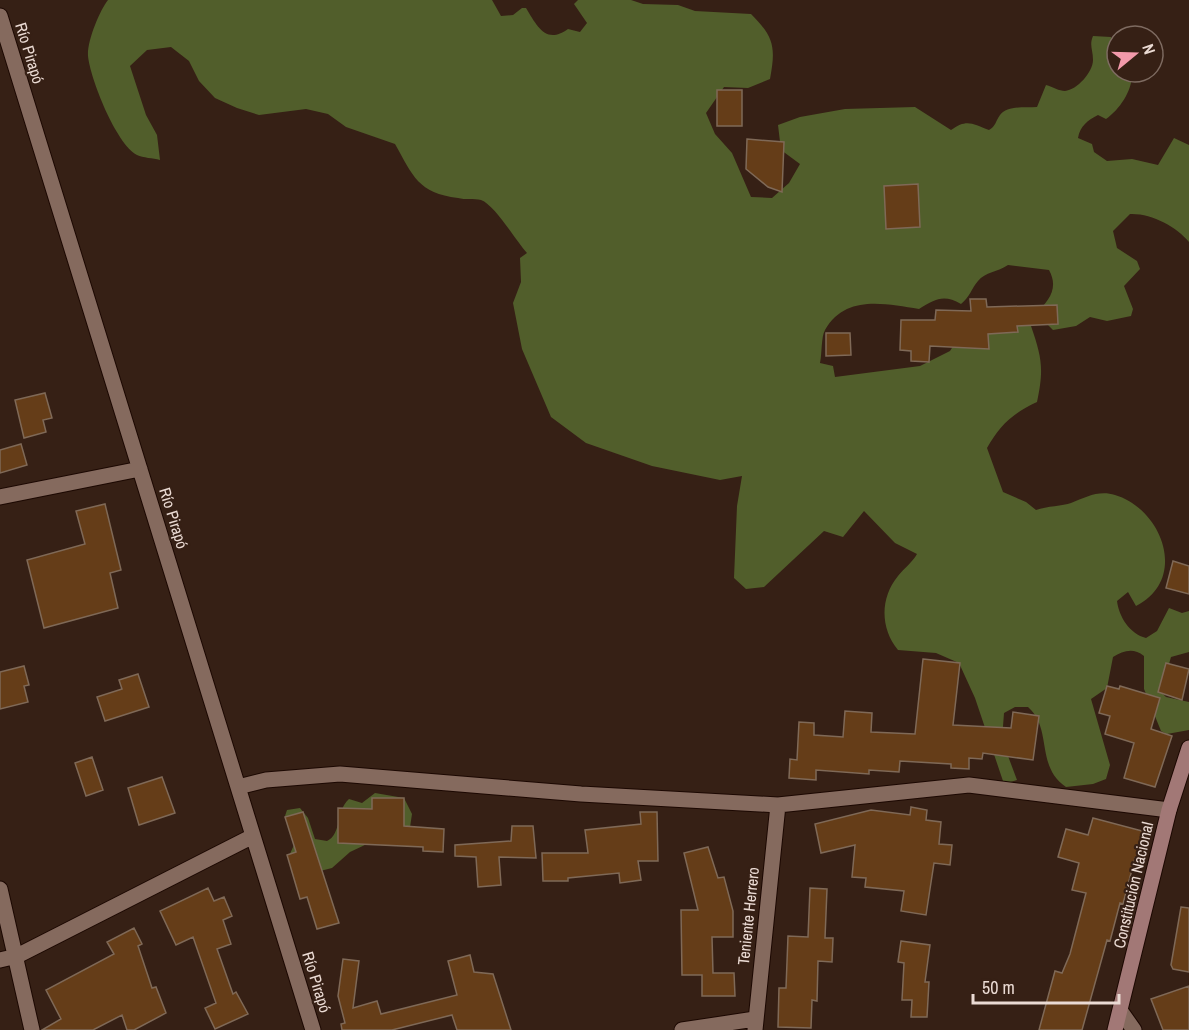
<svg xmlns="http://www.w3.org/2000/svg" width="1189" height="1030" font-family="'Archivo Narrow',sans-serif">
<style>
.forest{fill:#515e2b}
.building{fill:#653d18;stroke:#7f6957;stroke-width:1.5}
.lines{fill:none;stroke-linecap:round;stroke-linejoin:round}
.street-casing{stroke:#1c0802;stroke-width:17}
.secondary-casing{stroke:#1c0802;stroke-width:17}
.street{stroke:#856a5e;stroke-width:15}
.secondary{stroke:#a27876;stroke-width:15}
.labels{text-anchor:middle;stroke-width:4.5;stroke-linejoin:round;paint-order:stroke}
.street-label{font-size:16px;fill:#ebdbd4;stroke:#362015}
</style>
<rect width="100%" height="100%" fill="#362015"/>
<path class="forest" d="M108 0H492L501 16 513 15 522 8H526C537 26 546 45 568 29L580 32 587 23 574 4 578 0H631L643 4 678 5 695 11 751 14C774 37 776 47 770 79L748 88 724 87 706 113 715 134 732 153 751 197 772 198 789 183 800 164 781 150 778 125 800 117 845 109 915 107 951 130C966 119 972 123 989 130 996 126 995 122 1000 115 1007 105 1025 108 1037 107L1046 85C1053 87 1059 91 1065 91 1077 90 1093 72 1093 60 1093 50 1089 45 1093 36L1111 37 1117 49V72H1132C1133 90 1120 109 1106 119L1098 115C1088 120 1080 126 1078 138L1092 144 1094 152 1107 161 1132 159 1158 165 1174 138 1189 145V242C1177 227 1151 213 1130 214L1113 231 1117 248 1137 261 1140 269 1124 286 1133 309 1131 316 1107 321 1090 317 1076 326 1053 330 1036 313C1049 301 1059 288 1049 270L1008 265C998 272 985 272 978 281 971 289 970 297 961 304 944 294 935 299 919 309 885 304 846 294 825 330 821 337 822 354 820 363L833 366 835 377 920 366 950 351 962 332 1009 317 1031 326C1042 358 1044 369 1037 402 1013 413 1000 425 987 448L1003 492 1026 502 1036 510C1047 506 1063 506 1071 503 1086 497 1099 490 1115 495 1162 509 1189 579 1136 606L1128 592 1117 601C1119 617 1130 634 1146 638L1157 631 1169 608 1182 613 1189 611V652L1171 657 1161 692 1166 697 1189 702V730L1167 734 1161 731 1144 689V656C1133 647 1123 651 1113 657L1107 688 1091 699 1110 765 1106 779 1093 784 1066 787C1035 766 1053 729 1028 707H1015L1004 713 1002 740 1017 780 1004 784 975 698 959 663 936 653 898 650C880 628 880 598 898 576 904 568 912 563 917 554L895 543 864 511 843 537 824 531 764 587 746 589 734 578 737 506 742 476 720 480 652 466 586 443 551 417 522 349 513 303 521 282 520 258 527 253C516 241 495 205 481 200 474 198 465 200 458 198 418 193 413 176 395 144L346 127 328 114 306 109 259 115 237 108 215 98 199 81 189 61 171 47 147 50 130 66 146 115 157 135 160 160C153 158 143 158 137 155 116 144 90 78 88 56 87 41 100 10 108 0Z
M375 793 404 798 412 814 409 834 367 844 350 852 332 868 320 871 289 856 294 845 285 816 287 810 300 808 308 818 315 839 327 841C342 834 336 810 349 799L362 803Z"/>
<path class="building" d="M717 90H742V126H717Z
M747 139 784 142 782 192 768 187 746 169Z
M918 184 920 227 886 229 884 186Z
M970 299H986L987 307 1057 305 1058 324 1017 326 1018 332 988 334 989 349 930 346 929 362 911 361V351L900 350 901 320H935L936 310 971 311Z
M826 333H850L851 355 826 356Z
M45 393 52 418 43 420 46 432 24 438 15 400Z
M21 444 27 465 0 473V450Z
M105 504 121 570 110 573 118 608 44 628 27 560 85 544 76 511Z
M1173 561 1189 566V594L1166 588Z
M923 659 960 663 953 725 1011 728 1013 712 1039 716 1033 760 983 753 982 759 969 758V769L951 768V764L900 761 899 772 869 770V774L816 770V780L789 778 790 759 797 760 799 722 814 723V735L843 737 845 711 872 713 871 732 915 734Z
M1166 663 1189 669 1182 700 1158 692Z
M24 666 29 685 24 686 28 702 0 709V672Z
M138 674 149 707 105 721 97 697 122 689 119 680Z
M1107 686 1119 689 1120 686 1160 698 1151 729 1172 736 1155 787 1124 778 1134 743 1105 734 1110 716 1099 713Z
M92 757 103 790 86 796 75 763Z
M162 777 175 813 139 825 128 788Z
M372 798H404V826L444 829 443 852 423 851V847L338 843V808L372 809Z
M911 807 927 810 926 820 941 822 939 844 952 845 950 865 934 863 926 915 901 911 904 891 865 887 866 878 852 877 855 845 821 853 815 824 871 810 910 815Z
M303 812 339 923 317 929 307 897 300 899 287 855 296 852 285 817Z
M640 812H657L658 861H638L641 880 620 883 619 873 568 878V881H543L542 853H588L585 830 641 824Z
M1093 818 1146 832 1139 859 1135 858 1123 904 1120 903 1110 941 1107 940 1082 1030H1039L1055 971 1062 973 1070 954 1086 893 1072 890 1079 863 1058 857 1066 829 1088 835Z
M512 826H533L536 858 499 857 501 885 478 887 476 857 455 856V845L511 841Z
M708 847 718 878 724 877 733 911V937H712L713 973H734L735 996H702V975H682L681 910H698L684 853Z
M208 888 214 901 224 897 232 916 223 920 231 944 217 949 233 994 236 992 248 1014 215 1029 205 1008 216 1003 193 937 176 945 160 911Z
M810 888 827 889 825 938H833L832 962 818 961 817 1001 812 1000 811 1028 778 1027 779 988H786L788 936 808 937Z
M1181 907 1189 908V972L1173 969 1171 965Z
M134 928 142 944 138 946 152 988 156 987 166 1013 134 1030H127L122 1015 93 1030H42L61 1019 46 990 114 954 107 942Z
M901 941 930 945 925 982H929L927 1017H911L912 1000H902L904 963 898 962Z
M470 955 474 972 493 974 511 1030H457L452 1015 392 1030H342L341 1024 345 1023 338 996 343 959 359 961 353 1008 377 1001 381 1014 457 995 448 961Z
M1189 986V1030H1163L1151 999Z"/>
<g class="lines">
<g class="street-casing">
<path id="street" d="M0 16 313 1030
M0 497 140 469
M238 787 266 780 340 774 581 794 778 805 969 785 1169 810
M0 889 32 1030
M0 960 17 956 253 836
M1122 1013 1134 1030
M682 1030 755 1019
M755 1030 778 805"/>
</g>
<g class="secondary-casing">
<path id="secondary" d="M1115 1030 1169 810 1189 748"/>
</g>
<use href="#street" class="street"/>
<use href="#secondary" class="secondary"/>
</g>
<g class="labels">
<g class="street-label">
<text transform="translate(30 53) rotate(73)" y="6">Río Pirapó</text>
<text transform="translate(174 518) rotate(73)" y="6">Río Pirapó</text>
<text transform="translate(1133 885) rotate(-77)" y="6">Constitución Nacional</text>
<text transform="translate(748 916) rotate(-84)" y="6">Teniente Herrero</text>
<text transform="translate(317 982) rotate(73)" y="6">Río Pirapó</text>
</g>
</g>
<g transform="translate(1135 54) rotate(71)"><circle r="28" fill="#362015" stroke="#7e6b61" stroke-width="1.5"/>
<path d="M0-4.5L10 22L0 15L-10 22Z" fill="#f39aab"/>
<text y="-9" font-size="16" font-weight="bold" text-anchor="middle" fill="#ebdbd4">N</text>
</g>
<path d="M973 994v9h146v-9" fill="none" stroke="#ebdbd4" stroke-width="3"/>
<text x="982" y="994" font-size="18" fill="#ebdbd4" stroke="#362015" stroke-width="4.5" paint-order="stroke">50 m</text>
</svg>
